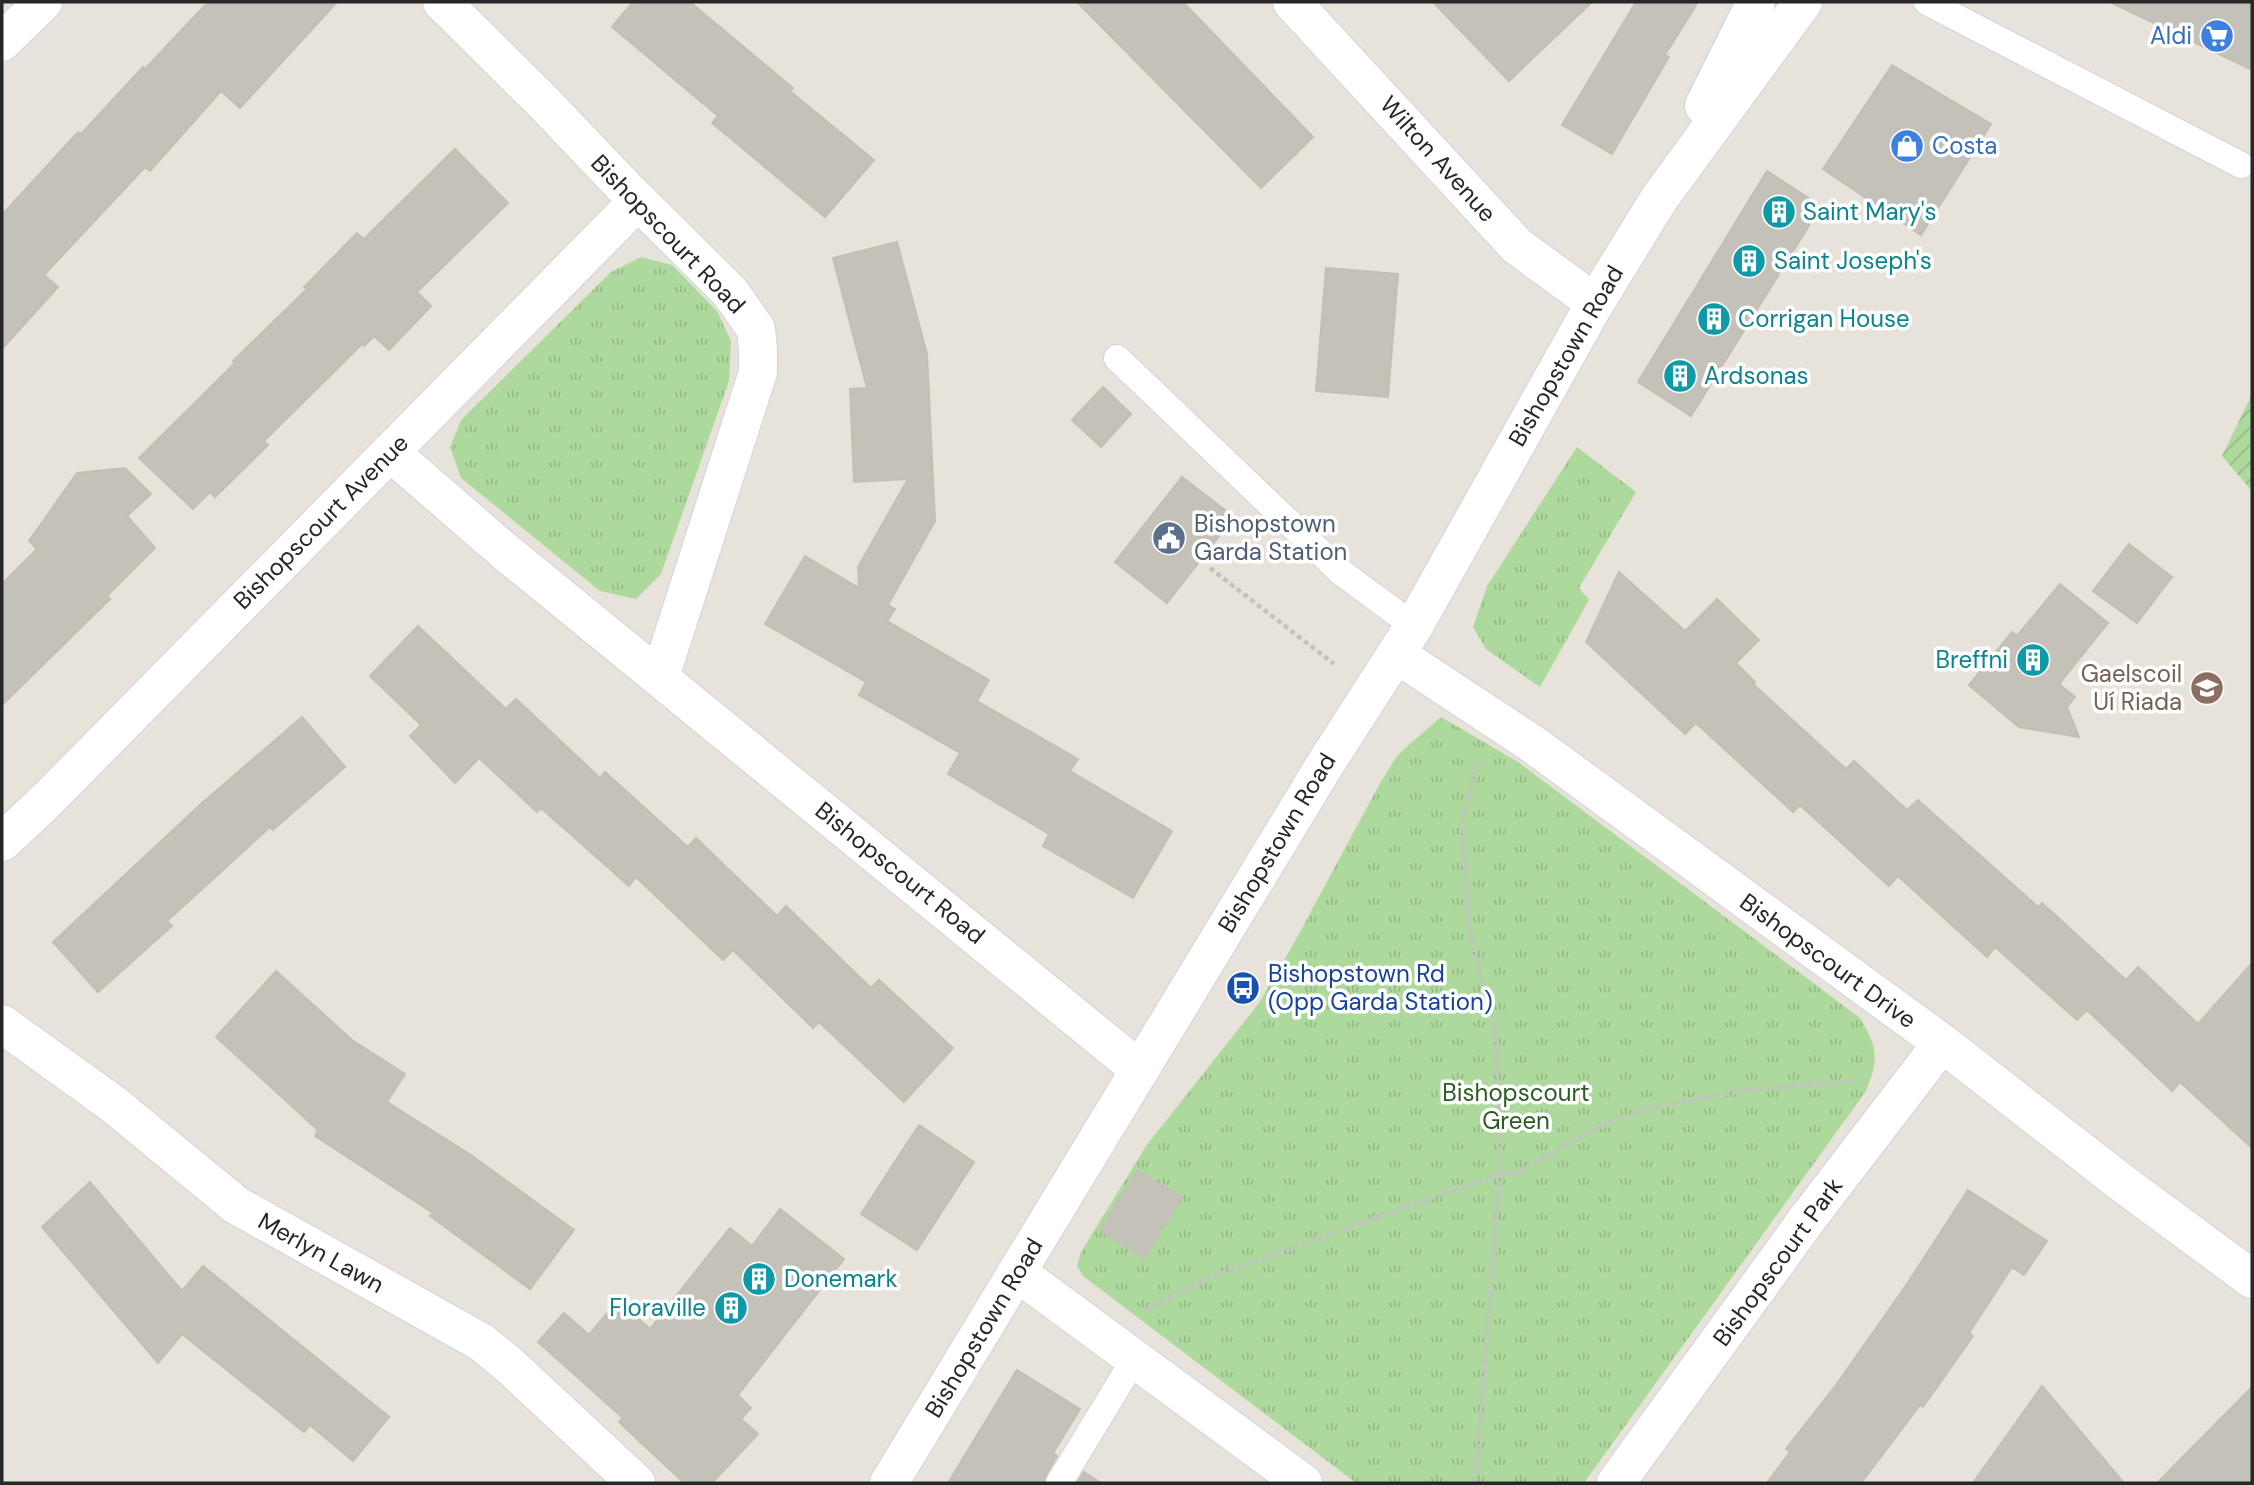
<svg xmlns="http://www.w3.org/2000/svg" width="2254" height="1485" font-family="'DM Sans',sans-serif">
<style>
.grass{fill:url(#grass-tufts)}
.garden{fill:url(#garden-furrows)}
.building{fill:#c4c1b9;stroke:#c3bfb5;stroke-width:2}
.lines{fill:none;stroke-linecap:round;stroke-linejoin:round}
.service-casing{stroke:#d0d2df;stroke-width:28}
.minor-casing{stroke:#d0d2df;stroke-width:40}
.secondary-casing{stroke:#d0d2df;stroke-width:40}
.path{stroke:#c3c3c3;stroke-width:4.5;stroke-dasharray:5 3.5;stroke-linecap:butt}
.service{stroke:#fff;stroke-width:26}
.minor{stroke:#fff;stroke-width:38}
.secondary{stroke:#fff;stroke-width:38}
.labels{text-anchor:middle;stroke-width:7;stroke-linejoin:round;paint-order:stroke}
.shop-label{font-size:24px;fill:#366cbe;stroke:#fff;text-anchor:end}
.street-label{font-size:24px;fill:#272727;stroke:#fff}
.culture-label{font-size:24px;fill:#0d838f;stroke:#fff;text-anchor:start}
.service-label{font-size:24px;fill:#4e5e75;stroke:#fff;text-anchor:start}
.education-label{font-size:24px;fill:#785e54;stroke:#fff;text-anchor:end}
.transit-label{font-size:24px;fill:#164399;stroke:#fff;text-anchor:start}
.park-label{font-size:24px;fill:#2a5b21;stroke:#fff}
</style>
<defs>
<pattern id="grass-tufts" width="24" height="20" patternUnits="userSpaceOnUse" patternTransform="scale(1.75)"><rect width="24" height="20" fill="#aed99d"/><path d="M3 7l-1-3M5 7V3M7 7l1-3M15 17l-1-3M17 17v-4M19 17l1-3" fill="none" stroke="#96ba87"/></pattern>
<pattern id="garden-furrows" width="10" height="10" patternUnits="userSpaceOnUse" patternTransform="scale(1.75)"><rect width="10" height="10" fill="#aed99d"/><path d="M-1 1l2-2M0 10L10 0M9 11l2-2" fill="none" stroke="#96ba87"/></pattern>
</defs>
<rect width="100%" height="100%" fill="#e8e3da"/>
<path class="grass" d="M641 257 672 265 717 311 731 341 729 381 661 574 636 599 600 591 461 478 450 447 461 420 611 272Z
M1577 447 1636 492 1579 588 1589 600 1540 687 1486 649 1473 627 1487 586Z
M1441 717 1518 762 1860 1018C1878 1048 1879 1059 1866 1091L1584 1483H1356L1083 1276 1077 1266 1081 1252 1146 1146 1259 1003 1294 943 1379 785 1395 759 1403 750Z"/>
<path class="garden" d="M2252 394V491L2222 456Z"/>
<path class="building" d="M208 2H337L240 108 221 91 150 171 145 167 44 275 58 287 2 349V215L78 132 81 134 143 67 145 69Z
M633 2H690L793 88 790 91 874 160 825 217 712 123 718 116 612 27Z
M1077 2H1183L1313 137 1261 188Z
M1433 2H1592L1509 81Z
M1636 2H1698L1665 55 1669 57 1612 154 1562 125Z
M2110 2H2252V70Z
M1892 65 1991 124 1921 235 1823 169Z
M455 149 508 203 417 292 431 306 389 350 374 336 364 346 362 344 264 441 268 445 215 497 210 492 193 509 139 458 235 363 233 361 307 289 304 287 357 233 364 239Z
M1767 171 1821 206 1691 416 1638 382Z
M897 242 927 354 935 521 888 605 895 609 887 621 989 680 977 701 1078 759 1070 771 1172 831 1133 898 1043 846 1049 834 948 774 960 753 859 695 866 682 765 624 805 556 859 588 858 567 908 479 854 482 850 389 867 388 833 258Z
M1326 268 1398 274 1388 397 1316 391Z
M1103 387 1131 414 1101 447 1072 420Z
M125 468 151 494 127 516 155 548 107 596 110 599 2 705V584L37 549 29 541 77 473Z
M1182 477 1234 517 1167 603 1115 562Z
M2129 544 2172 577 2137 623 2093 591Z
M1619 572 1685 631 1717 599 1759 640 1736 663 1755 682 1753 684 1846 769 1854 761 1907 810 1918 800 2038 907 2042 903 2126 980 2138 967 2198 1024 2252 963V1148L2180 1082 2172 1091 2087 1010 2077 1020 1995 947 1987 957 1898 876 1889 886 1800 805 1793 812 1696 723 1685 734 1586 642Z
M2060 584 2108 623 2059 684 2075 697 2067 707 2079 737 2019 727 1969 685 2012 632 2017 636Z
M418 626 506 709 516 699 600 778 605 772 688 847 696 838 777 916 786 906 871 988 879 980 953 1048 904 1102 819 1022 813 1028 733 950 723 960 636 877 629 886 541 808 537 812 479 758 455 783 410 736 421 725 370 676Z
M302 717 345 767 273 830 270 827 167 921 172 926 98 992 53 942 202 803Z
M276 971 352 1040 405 1074 387 1102 471 1155 574 1230 530 1289 430 1216 433 1213 315 1136 318 1130 216 1037Z
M919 1125 974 1162 917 1250 861 1214Z
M1137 1170 1182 1197 1144 1258 1100 1231Z
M90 1182 182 1291 203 1266 389 1417 353 1461 310 1425 304 1432 182 1334 158 1363 42 1227Z
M1968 1190 2047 1241 2024 1275 2012 1267 1969 1333 1973 1336 1923 1407 1920 1405 1861 1483H1767L1790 1452 1786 1449 1836 1385 1907 1284Z
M780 1209 844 1259 738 1395 751 1408 741 1419 758 1434 712 1483H684L619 1422 623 1418 538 1342 564 1313 589 1335 618 1300 650 1329 730 1228 752 1246Z
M1017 1370 1080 1409 1053 1453 1057 1456 1046 1475 1043 1483H948Z
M2042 1386 2124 1483H1973Z
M2252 1387V1483H2157Z
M1084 1472 1101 1483H1077Z"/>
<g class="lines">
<g class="service-casing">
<path id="service" d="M1927 2 2241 165
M1117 358 1342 573 1414 626
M1059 1483 1135 1358"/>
</g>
<g class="minor-casing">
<path id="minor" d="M442 2 546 105 628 191 730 292 756 329 758 349V372L660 677
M1292 2 1517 246 1595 303
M2 42 43 2
M390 452 503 550 1140 1070
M1396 654 1534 745 1942 1043 2122 1183 2252 1279
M2 842 47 800 638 201
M2 1024 113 1104 236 1205 481 1342 508 1364 636 1483
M1018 1273 1303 1483
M1616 1483 1808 1218 1942 1043"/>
</g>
<g class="secondary-casing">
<path id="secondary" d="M1704 106 1756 2
M889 1483 1326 763 1414 626 1595 303 1659 199 1803 2"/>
</g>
<path class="path" d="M1210 568 1334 664
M1145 1310 1203 1280 1447 1192 1500 1175 1521 1171 1591 1130 1640 1111 1739 1091 1853 1081
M1475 1483 1500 1175 1496 1039 1469 930 1462 824 1477 763"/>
<use href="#service" class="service"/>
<use href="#minor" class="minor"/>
<use href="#secondary" class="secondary"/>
</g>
<defs>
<g id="supermarket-disc" transform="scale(1.75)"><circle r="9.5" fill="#3f7fe0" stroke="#fff"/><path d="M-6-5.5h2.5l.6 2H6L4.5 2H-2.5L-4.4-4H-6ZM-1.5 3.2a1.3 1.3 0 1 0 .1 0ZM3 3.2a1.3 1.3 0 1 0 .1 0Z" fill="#fff"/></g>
<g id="shop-disc" transform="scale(1.75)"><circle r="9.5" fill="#3f7fe0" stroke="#fff"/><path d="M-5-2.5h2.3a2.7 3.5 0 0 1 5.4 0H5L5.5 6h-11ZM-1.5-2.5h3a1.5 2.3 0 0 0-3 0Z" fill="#fff"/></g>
<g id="building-disc" transform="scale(1.75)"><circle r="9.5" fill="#0f9aa8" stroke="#fff"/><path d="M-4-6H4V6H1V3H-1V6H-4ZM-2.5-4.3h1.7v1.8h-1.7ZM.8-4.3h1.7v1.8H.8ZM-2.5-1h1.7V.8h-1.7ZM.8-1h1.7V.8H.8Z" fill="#fff"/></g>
<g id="civic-disc" transform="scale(1.75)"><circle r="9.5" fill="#5c6f8a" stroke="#fff"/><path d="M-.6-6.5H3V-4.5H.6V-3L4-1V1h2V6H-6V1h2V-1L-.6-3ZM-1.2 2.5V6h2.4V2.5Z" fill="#fff"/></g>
<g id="school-disc" transform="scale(1.75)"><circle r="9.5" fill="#8d6e63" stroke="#fff"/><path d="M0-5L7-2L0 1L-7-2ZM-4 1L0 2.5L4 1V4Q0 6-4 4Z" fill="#fff"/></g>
<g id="bus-disc" transform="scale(1.75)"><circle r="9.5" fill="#1a4fb4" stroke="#fff"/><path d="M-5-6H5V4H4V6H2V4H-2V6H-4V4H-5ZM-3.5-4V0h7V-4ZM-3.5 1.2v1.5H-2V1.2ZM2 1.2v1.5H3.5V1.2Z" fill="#fff"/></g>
</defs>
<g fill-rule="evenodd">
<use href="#supermarket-disc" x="2217" y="36"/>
<use href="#shop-disc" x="1907" y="146"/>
<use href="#building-disc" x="1779" y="212"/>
<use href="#building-disc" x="1749" y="261"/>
<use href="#building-disc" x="1714" y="319"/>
<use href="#building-disc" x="1680" y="376"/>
<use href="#civic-disc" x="1169" y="538"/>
<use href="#building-disc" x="2033" y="660"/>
<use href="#school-disc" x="2207" y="688"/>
<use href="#bus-disc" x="1243" y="988"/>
<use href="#building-disc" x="759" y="1279"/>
<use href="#building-disc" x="731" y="1308"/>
</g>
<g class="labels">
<g class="shop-label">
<text x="2192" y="44">Aldi</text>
<text x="1932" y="154" text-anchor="start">Costa</text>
</g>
<g class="street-label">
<text transform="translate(1438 159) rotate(48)" y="8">Wilton Avenue</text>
<text transform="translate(668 234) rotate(46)" y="8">Bishopscourt Road</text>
<text transform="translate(1566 356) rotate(-60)" y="8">Bishopstown Road</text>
<text transform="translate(321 522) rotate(-45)" y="8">Bishopscourt Avenue</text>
<text transform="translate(1277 843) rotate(-59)" y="8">Bishopstown Road</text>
<text transform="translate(900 873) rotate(39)" y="8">Bishopscourt Road</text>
<text transform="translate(1828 961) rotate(36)" y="8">Bishopscourt Drive</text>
<text transform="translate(321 1253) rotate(29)" y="8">Merlyn Lawn</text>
<text transform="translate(1778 1262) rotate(-54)" y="8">Bishopscourt Park</text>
<text transform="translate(984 1328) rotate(-59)" y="8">Bishopstown Road</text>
</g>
<g class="culture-label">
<text x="1803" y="220">Saint Mary's</text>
<text x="1774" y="269">Saint Joseph's</text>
<text x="1738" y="327">Corrigan House</text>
<text x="1704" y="384">Ardsonas</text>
<text x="2008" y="668" text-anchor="end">Breffni</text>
<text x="784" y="1287">Donemark</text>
<text x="706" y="1316" text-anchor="end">Floraville</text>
</g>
<g class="service-label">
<text x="1194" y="532">Bishopstown<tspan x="1194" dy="28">Garda Station</tspan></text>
</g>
<g class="education-label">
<text x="2182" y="682">Gaelscoil<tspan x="2182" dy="28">Uí Riada</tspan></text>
</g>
<g class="transit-label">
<text x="1268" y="982">Bishopstown Rd<tspan x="1268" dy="28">(Opp Garda Station)</tspan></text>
</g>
<g class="park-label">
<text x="1516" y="1101">Bishopscourt<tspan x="1516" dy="28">Green</tspan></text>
</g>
</g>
<rect width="2254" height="1485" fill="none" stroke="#272727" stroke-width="7"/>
</svg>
